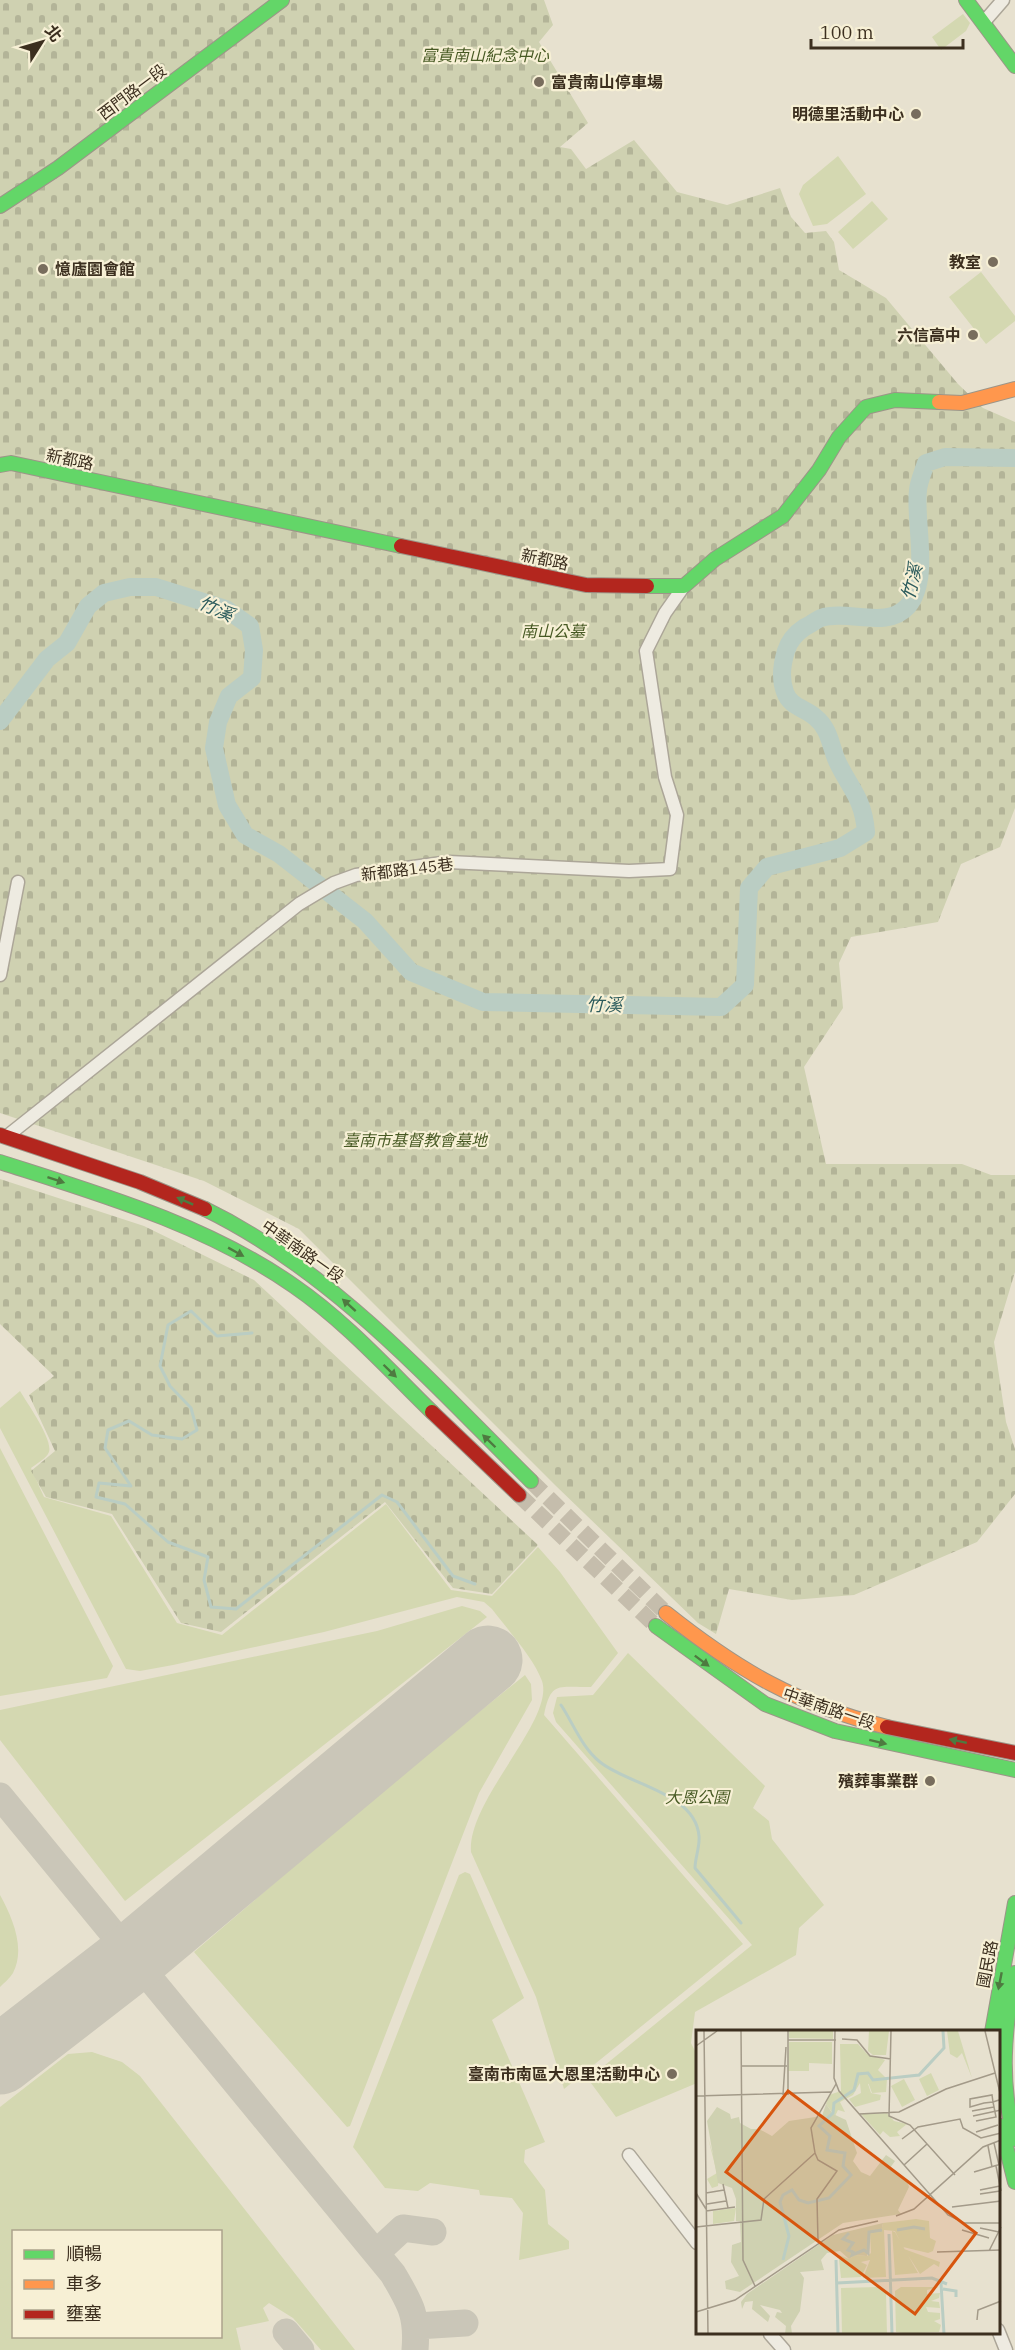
<svg xmlns="http://www.w3.org/2000/svg" width="1015" height="2350" font-family="'IBM Plex Serif','Noto Sans TC',serif">
<style>
.green{fill:#d4d8b1;fill-rule:evenodd}
.cemetery{fill:url(#cemetery-stones)}
.lines{fill:none;stroke-linecap:round;stroke-linejoin:round}
.stream{stroke:#bacdc3;stroke-width:3}
.river{stroke:#bacdc3;stroke-width:18}
.taxiway{stroke:#cac6b8;stroke-width:27}
.runway{stroke:#cac6b8;stroke-width:69}
.secondary-tunnel{stroke:#c5bdac;stroke-width:16;stroke-dasharray:16 8;stroke-linecap:butt}
.street-casing{stroke:#aca698;stroke-width:15}
.fast-casing{stroke:#9c9588;stroke-width:16}
.slow-casing{stroke:#9c9588;stroke-width:16}
.jam-casing{stroke:#9c9588;stroke-width:16}
.street{stroke:#eeebe1;stroke-width:12}
.fast{stroke:#63d668;stroke-width:14}
.slow{stroke:#ff974d;stroke-width:14}
.jam{stroke:#b3261e;stroke-width:14}
.oneway{fill:#4e7a40}
.poi-dot{fill:#786d5d;stroke:#f7f0d5;stroke-width:2}
.labels{text-anchor:middle;stroke-width:4.5;stroke-linejoin:round;paint-order:stroke}
.park-label{font-size:16px;font-style:italic;fill:#485a24;stroke:#f7f0d5}
.poi-label{font-size:16px;font-weight:bold;fill:#3c2f1f;stroke:#f7f0d5;text-anchor:end}
.street-label{font-size:16px;fill:#3c2f1f;stroke:#f7f0d5}
.water-label{font-size:18px;font-style:italic;fill:#2d5c5d;stroke:#f7f0d5}
.inset-river{fill:none;stroke:#bacdc3;stroke-width:3}
.inset-road{fill:none;stroke:#a39a89;stroke-width:1.5}
.view{fill:#d7550e;fill-opacity:0.15;stroke:#d7550e;stroke-width:3}
.inset-edge{fill:none;stroke:#3c2f1f;stroke-width:3}
</style>
<defs>
<pattern id="cemetery-stones" width="16" height="16" patternUnits="userSpaceOnUse" patternTransform="scale(1.5)"><rect width="16" height="16" fill="#cfd1b1"/><path d="M2 7V4a2 2 0 0 1 4 0v3zM10 15v-3a2 2 0 0 1 4 0v3z" fill="#b3b498"/></pattern>
</defs>
<rect width="100%" height="100%" fill="#e7e1cf"/>
<path class="green" d="M963 14 970 23 966 31 941 50 932 37Z
M838 156 866 194 827 224 813 226 799 194 803 185Z
M872 201 888 219 853 249 838 232Z
M981 272 1015 316V321L986 344 949 297Z
M20 1391C27 1403 53 1439 49 1452 47 1458 36 1464 31 1468L44 1497 111 1516 177 1623 222 1635 386 1504 451 1590 492 1596 538 1547 560 1572 618 1653 591 1687C559 1688 551 1680 544 1715L743 1944 564 2089 536 1997 471 1852C467 1800 555 1720 542 1681 534 1658 507 1629 492 1609L484 1602 457 1597 324 1632 173 1665 140 1671 126 1669 0 1428V1408Z
M0 1448 113 1666 107 1678 0 1696Z
M462 1606 480 1611 487 1617 125 1901 0 1740V1710L377 1631Z
M628 1653 765 1786 753 1808 769 1821 772 1839 824 1905 799 1928 796 1955 695 2012 691 2043 697 2055V2083L616 2117 588 2079 752 1945 556 1722 553 1713 557 1697 593 1695Z
M525 1675 531 1684 532 1700 479 1793 350 2126 347 2127 194 1952 396 1779Z
M465 1872 470 1874 524 1998 492 2020 545 2142 525 2150 524 2162 545 2190 548 2224 569 2241V2249L519 2260 523 2213 512 2198 480 2195 479 2190 430 2183 418 2191 385 2188 353 2147 459 1875Z
M0 1895C12 1917 26 1948 13 1973 10 1978 4 1983 0 1987Z
M92 2052 122 2062 140 2076 355 2350H321L293 2318 269 2303 263 2308 269 2321 236 2328 241 2350H0V2107L68 2054ZM14 2232H220V2336H14Z"/>
<path class="cemetery" d="M0 0H544L553 25 539 42 588 123 560 147 571 149 586 169 634 140 677 192 727 205 780 188 791 217 805 233 826 231 834 242 839 270 886 298 958 384 983 408 1015 422V808L1000 847 961 864 938 922 851 937 839 963 843 1008 804 1067 826 1164H962L991 1175H1015V1272L994 1342 1006 1422 1015 1449V1494L977 1542 854 1595 792 1600 729 1589 716 1634 698 1623 556 1486 299 1229 204 1181 0 1113Z
M0 1179 144 1226 254 1280 538 1545 492 1594 453 1588 385 1502 221 1632 181 1623 112 1514 46 1497 31 1471 55 1451 29 1395 54 1376 0 1324Z"/>
<g class="lines">
<path class="stream" d="M252 1333 217 1336 191 1311 168 1325 160 1366 170 1386 191 1408 197 1430 182 1439 152 1435 129 1421 108 1430 105 1448 131 1486 99 1483 96 1497 125 1504 168 1542 208 1557 204 1580 211 1607 236 1609 382 1495 397 1502 453 1576 475 1584
M561 1705C573 1723 582 1748 600 1762 628 1785 695 1792 699 1836 700 1847 695 1858 695 1868L741 1923"/>
<path class="river" d="M0 721 47 659 67 643 88 606 104 593 130 587H156L226 609 250 626 254 650 252 678 229 696 218 722 214 748 227 805 245 835 279 854 365 921 411 972 483 1002 721 1007 745 985 749 888 767 867 840 848 866 832C863 797 850 789 837 761 830 745 830 729 815 717 805 708 790 707 785 692 780 679 782 664 786 651 789 641 796 633 805 627 810 625 816 620 821 618 848 609 887 630 908 606 931 578 914 522 918 490 919 481 923 472 926 463L945 457 1015 458"/>
<path class="taxiway" d="M0 1796 393 2274C410 2303 418 2315 415 2350
M376 2253 403 2228 433 2232
M417 2326 465 2323
M286 2332 301 2350"/>
<path class="runway" d="M0 2060 133 1957 488 1660"/>
<path class="secondary-tunnel" d="M531 1481 666 1613
M519 1495 656 1626"/>
<g class="street-casing">
<path id="street" d="M983 23 1003 0
M0 975 18 882
M6 1137 299 904 334 883 356 875 449 862 629 871 670 869 677 815 665 777 646 651 665 613 684 586
M629 2155 697 2243
M998 2330 1006 2350
M770 2334 784 2350"/>
</g>
<g class="fast-casing">
<path id="fast" d="M966 0 1015 66
M0 206 58 168 282 0
M0 465 11 463 401 546
M647 586H684L715 559 783 516 819 470 839 437 866 407 895 400 939 402
M0 1162C100 1194 207 1225 294 1286 345 1321 388 1369 432 1412
M205 1209C334 1272 430 1381 531 1481
M656 1626 765 1704 835 1731 1015 1770
M1015 1973C1004 2029 999 2083 1015 2139
M992 2032 1015 1903
M1001 2126 1015 2182"/>
</g>
<g class="slow-casing">
<path id="slow" d="M939 402 962 403 1015 389
M666 1613C739 1671 796 1704 887 1727"/>
</g>
<g class="jam-casing">
<path id="jam" d="M401 546 586 585 647 586
M0 1135 140 1182 205 1209
M432 1412 519 1495
M887 1727 1015 1753"/>
</g>
<use href="#street" class="street"/>
<use href="#fast" class="fast"/>
<use href="#slow" class="slow"/>
<use href="#jam" class="jam"/>
</g>
<defs><path id="oneway-solid" d="M-6-.8H1V-3.2L6.5 0L1 3.2V.8H-6Z" transform="scale(1.5)"/></defs>
<g class="oneway">
<use href="#oneway-solid" transform="translate(56 1180) rotate(18)"/>
<use href="#oneway-solid" transform="translate(185 1201) rotate(-156)"/>
<use href="#oneway-solid" transform="translate(236 1252) rotate(29)"/>
<use href="#oneway-solid" transform="translate(349 1305) rotate(-138)"/>
<use href="#oneway-solid" transform="translate(390 1371) rotate(44)"/>
<use href="#oneway-solid" transform="translate(489 1441) rotate(-136)"/>
<use href="#oneway-solid" transform="translate(702 1661) rotate(37)"/>
<use href="#oneway-solid" transform="translate(958 1741) rotate(-168)"/>
<use href="#oneway-solid" transform="translate(878 1742) rotate(14)"/>
<use href="#oneway-solid" transform="translate(1000 1981) rotate(101)"/>
</g>
<g class="poi-dot">
<circle cx="539" cy="82" r="6"/>
<circle cx="916" cy="114" r="6"/>
<circle cx="993" cy="262" r="6"/>
<circle cx="43" cy="269" r="6"/>
<circle cx="973" cy="335" r="6"/>
<circle cx="930" cy="1781" r="6"/>
<circle cx="672" cy="2074" r="6"/>
</g>
<g class="labels">
<g class="park-label">
<text x="485" y="61">富貴南山紀念中心</text>
<text x="553" y="637">南山公墓</text>
<text x="415" y="1146">臺南市基督教會墓地</text>
<text x="697" y="1803">大恩公園</text>
</g>
<g class="poi-label">
<text x="551" y="88" text-anchor="start">富貴南山停車場</text>
<text x="904" y="120">明德里活動中心</text>
<text x="981" y="268">教室</text>
<text x="55" y="275" text-anchor="start">憶廬園會館</text>
<text x="961" y="341">六信高中</text>
<text x="918" y="1787">殯葬事業群</text>
<text x="660" y="2080">臺南市南區大恩里活動中心</text>
</g>
<g class="street-label">
<text transform="translate(132 92) rotate(-37)" y="6">西門路一段</text>
<text transform="translate(70 459) rotate(12)" y="6">新都路</text>
<text transform="translate(545 559) rotate(12)" y="6">新都路</text>
<text transform="translate(407 869) rotate(-7)" y="6">新都路145巷</text>
<text transform="translate(303 1251) rotate(35)" y="6">中華南路一段</text>
<text transform="translate(829 1708) rotate(19)" y="6">中華南路一段</text>
<text transform="translate(987 1964) rotate(-79)" y="6">國民路</text>
</g>
<g class="water-label">
<text transform="translate(912 582) rotate(-76)" y="6">竹溪</text>
<text transform="translate(216 609) rotate(24)" y="6">竹溪</text>
<text transform="translate(604 1005) rotate(1)" y="6">竹溪</text>
</g>
</g>
<g transform="translate(696 2030)">
<rect width="304" height="304" fill="#e7e1cf"/>
<path d="M93 1H137V9L93 8ZM173 1H193L190 25H177L172 21ZM251 1H262L276 48 266 23 261 28 254 24ZM93 12H136V34L113 33V41H92ZM235 43 243 60 231 66 223 49ZM191 49 190 62 176 63 172 52ZM208 49 219 70 206 77 195 56ZM191 83 198 91 211 94 201 102 204 106 194 107 187 101 184 105 165 84ZM12 108 23 143 22 156 16 158 11 149 21 143ZM40 178 38 191 17 194V181ZM220 189 233 191 234 208 240 211 237 221 232 223 207 217 199 201 188 200 190 247 167 248 174 230 165 232 171 235 165 247 145 248 143 229 149 230 143 225 153 229 159 225 171 226 175 223 174 202H185L187 193ZM196 201 199 202 222 243 199 245ZM208 219 244 232 243 237 238 234 224 244ZM182 257 190 263 191 304H146L145 258ZM205 257H243L231 260V264L244 263 243 268 235 271 243 272 244 278 230 277 232 282 244 283V289L238 291 245 295 243 302 200 304 206 303 200 302 199 261Z" fill="#d4d8b1"/>
<path d="M144 14H162L171 24 189 30 182 40 191 49 172 54 175 63 185 65 184 70 159 77 153 69 165 63 164 53 157 65 144 72 149 82 142 80 139 86 130 74 133 65 145 61Z" fill="#d4d8b1"/>
<path d="M130 74 137 84 150 90 161 123 157 131 165 142 174 146 190 125 199 131 194 138 211 150 213 157 202 180 205 184 147 193 44 262 30 259 29 251 43 246 35 232 36 215 45 212 44 191H40V169L36 158 22 153 11 91 21 77 34 84 35 89 43 87 44 93 55 99H63L76 106 93 91 126 86ZM187 193 185 202H174L171 226 159 225 153 229 144 221 131 223 125 230 128 240 104 242 108 248 104 281 95 296 96 304H89L90 296 79 287 81 282 86 283 84 280 64 275 74 286 72 292 56 279 57 271 49 272 46 279 45 272 51 264 137 205Z" fill="#cfd1b1"/>
<path class="inset-river" d="M201 200 218 197 229 199M153 203 147 209 157 213 152 220 157 222 156 225 168 220 172 223 173 202 186 200M193 204 196 304M87 230 93 206 84 172 87 165 96 160 103 170 112 173 133 168 155 145 147 136 149 123 131 120 134 106 123 96 137 83 138 73 158 60 162 44 172 43 177 50 223 45 248 18 247 1M140 230 142 304M141 253 236 248 251 254M245 253 248 304M247 259 260 261V267"/>
<path class="inset-road" d="M8 1 12 304M45 1 47 230 59 256M139 1 138 48 143 61 252 185 268 193H305M195 1 193 86 214 95 259 145M289 1 305 67M146 9 161 10 174 26 195 29M92 10H140M0 16 21 1M46 36H91M87 65 90 17M92 65V1M0 66 135 62M276 81 298 77M163 84 203 82 250 59 299 43M277 86 305 80M280 91 300 87 297 72 296 65 274 69V77L288 73 297 72 303 70 305 69M280 102 302 95M206 109 222 97 264 89 267 98 285 108 305 103M298 113 303 135M292 116 296 137M119 123 122 130 141 141 121 169 122 211M208 135 231 114M300 136 305 161M278 142 305 134M27 154 32 178M284 160 304 156M0 163 10 179M10 163 28 160M284 164 304 161M11 174 30 171M256 177 305 171M10 181 39 177M200 186 218 179 287 117 305 110M0 197 65 190 68 169 119 123 115 98 140 54M284 198 303 202M266 200 293 208M293 221 305 197M241 222 305 220M0 282 39 270 143 200 182 191M281 290 282 280 305 271"/>
<path class="view" d="M92 61 280 203 219 284 30 142Z"/>
<rect width="304" height="304" class="inset-edge"/>
</g>
<rect x="12" y="2230" width="210" height="108" fill="#f7f0d5" stroke="#aca38c" stroke-width="1.5"/>
<rect x="24" y="2250" width="30" height="9" fill="#63d668" stroke="#aca38c" stroke-width="1.5"/>
<text x="66" y="2260" font-size="18" fill="#3c2f1f">順暢</text>
<rect x="24" y="2280" width="30" height="9" fill="#ff974d" stroke="#aca38c" stroke-width="1.5"/>
<text x="66" y="2290" font-size="18" fill="#3c2f1f">車多</text>
<rect x="24" y="2310" width="30" height="9" fill="#b3261e" stroke="#aca38c" stroke-width="1.5"/>
<text x="66" y="2320" font-size="18" fill="#3c2f1f">壅塞</text>
<g transform="translate(42 42) rotate(53)" stroke="#f7f0d5" stroke-width="4.5" paint-order="stroke">
<path d="M0-4.5L10 22L0 15L-10 22Z" fill="#3c2f1f"/>
<text y="-9" font-size="16" font-weight="bold" text-anchor="middle" fill="#3c2f1f">北</text>
</g>
<path d="M811 39v9h152v-9" fill="none" stroke="#3c2f1f" stroke-width="3"/>
<text x="820" y="39" font-size="18" fill="#3c2f1f" stroke="#f7f0d5" stroke-width="4.5" paint-order="stroke">100 m</text>
</svg>
